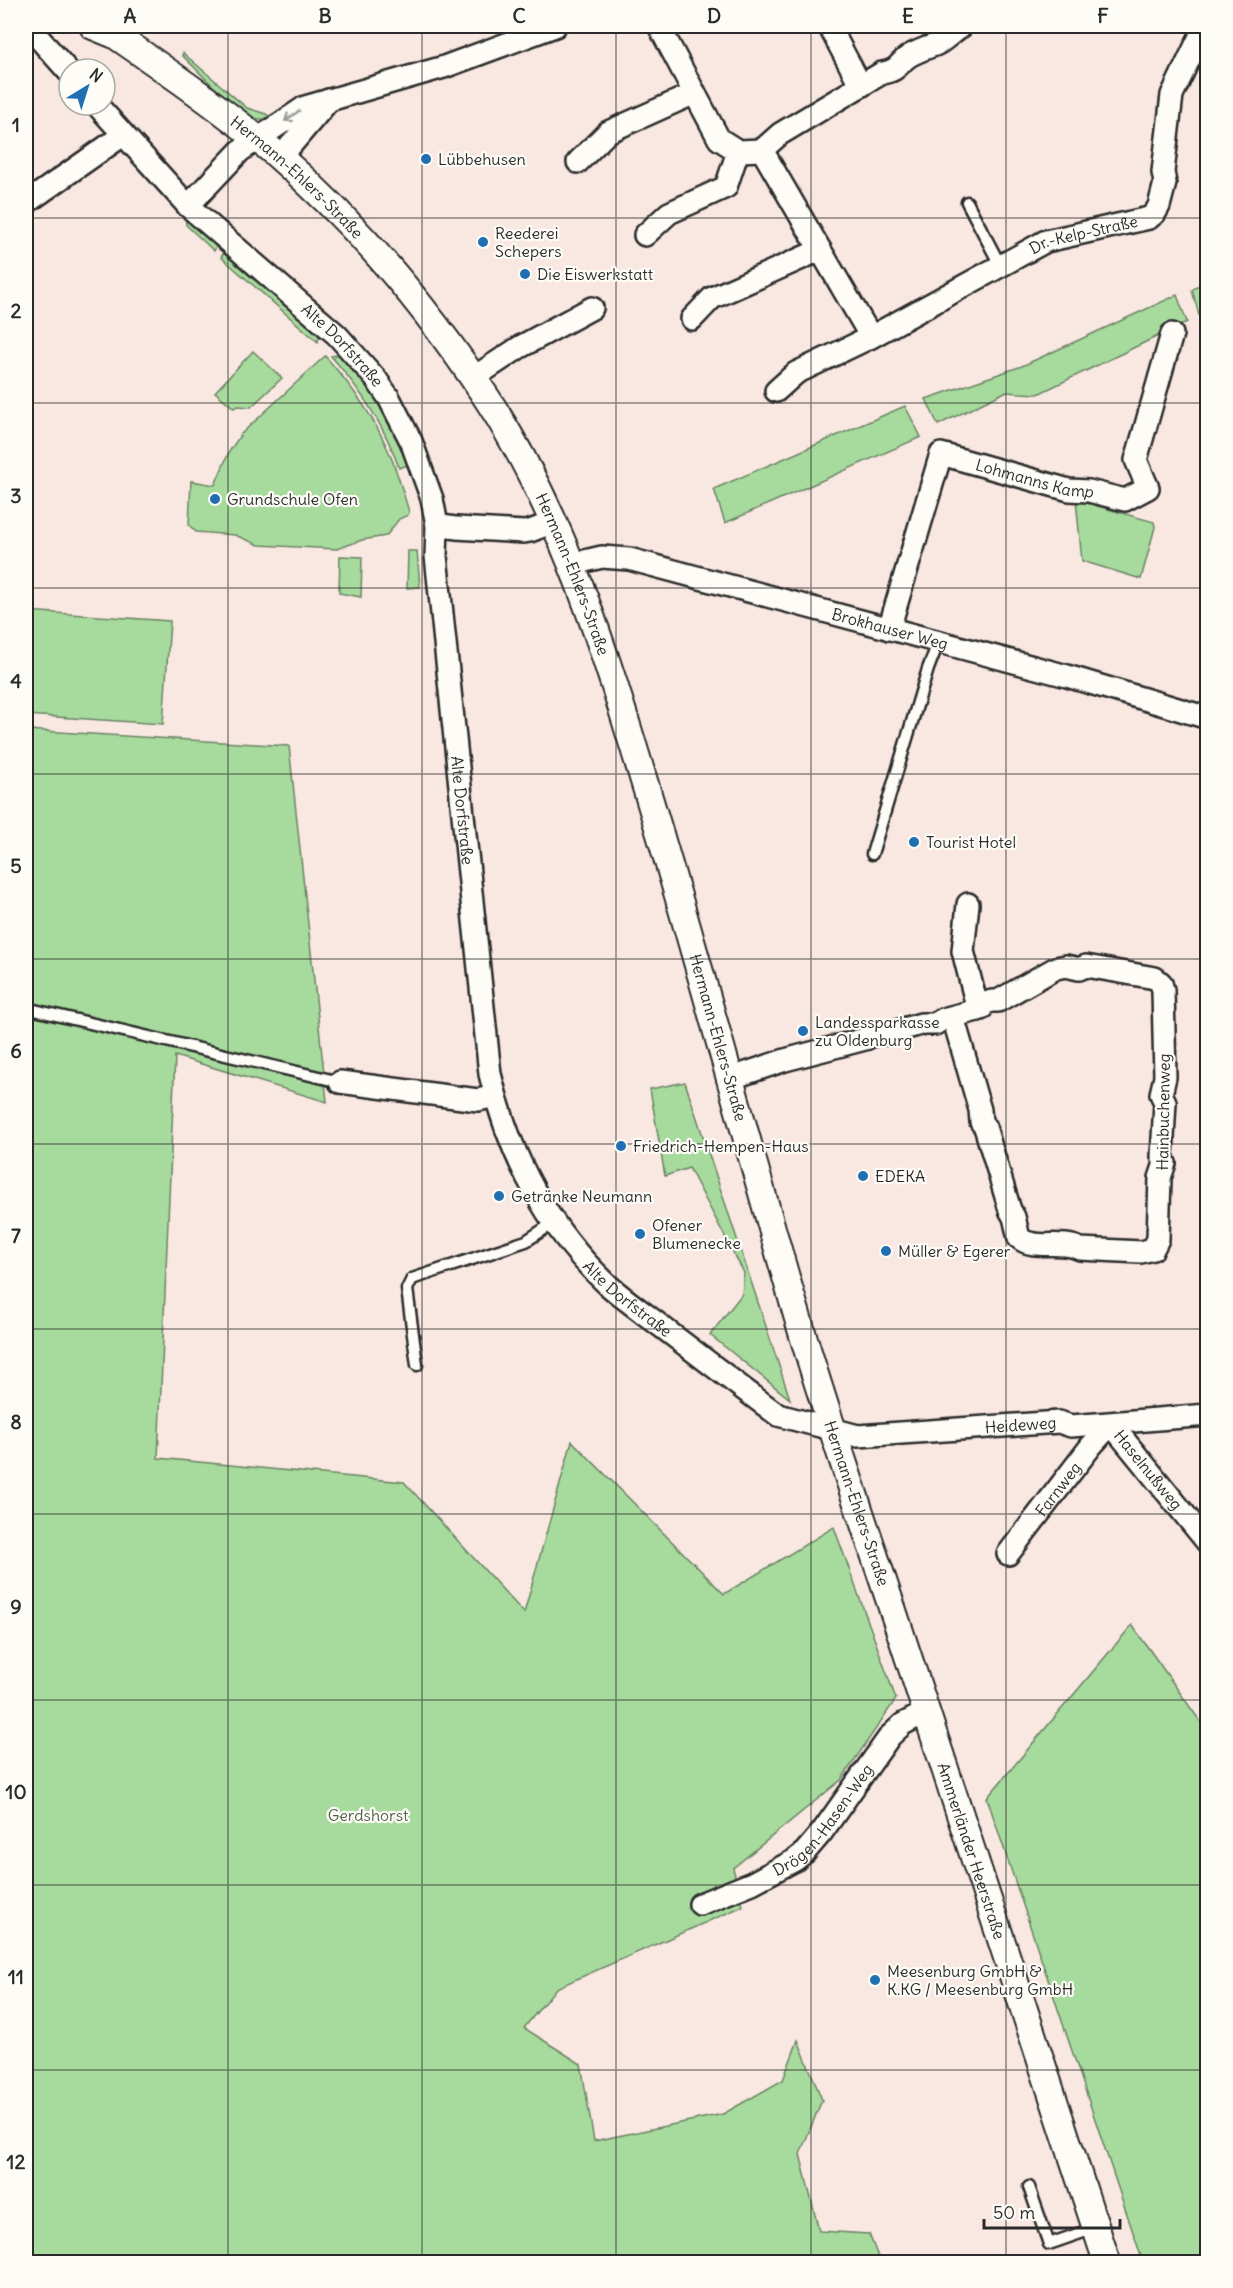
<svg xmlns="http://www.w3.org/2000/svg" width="1233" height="2288" font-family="Delius,sans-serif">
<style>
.green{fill:#a7db9d;stroke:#698364;stroke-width:1.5}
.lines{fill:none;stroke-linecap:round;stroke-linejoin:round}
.service-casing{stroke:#2b2b2b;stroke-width:15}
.minor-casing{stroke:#2b2b2b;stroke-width:26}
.tertiary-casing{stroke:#2b2b2b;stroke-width:30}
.service{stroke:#fdfcf7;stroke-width:10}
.minor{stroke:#fdfcf7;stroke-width:21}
.tertiary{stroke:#fdfcf7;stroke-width:26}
.oneway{stroke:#9e9e9b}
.grid{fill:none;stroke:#2b2b2b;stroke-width:1.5;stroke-opacity:0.55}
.poi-dot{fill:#1f6fb2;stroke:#fdfcf7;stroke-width:2}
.labels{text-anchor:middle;stroke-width:4.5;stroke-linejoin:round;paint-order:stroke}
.poi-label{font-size:16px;fill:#2b2b2b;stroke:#fdfcf7;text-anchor:start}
.street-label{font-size:16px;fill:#2b2b2b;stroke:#fdfcf7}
.park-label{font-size:16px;fill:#50604d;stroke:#fdfcf7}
.neatline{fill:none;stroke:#2b2b2b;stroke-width:2}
.grid-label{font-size:20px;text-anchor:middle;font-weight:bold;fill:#2b2b2b}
</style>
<rect width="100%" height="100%" fill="#f9e7e1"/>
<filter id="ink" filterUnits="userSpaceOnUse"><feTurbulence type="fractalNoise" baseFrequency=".0167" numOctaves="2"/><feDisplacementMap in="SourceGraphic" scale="12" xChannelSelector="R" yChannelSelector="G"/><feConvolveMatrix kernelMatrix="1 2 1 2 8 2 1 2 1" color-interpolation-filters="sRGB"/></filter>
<g filter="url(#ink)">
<path class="green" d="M183 53 247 108 266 114 273 119H258L250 116 222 95 182 55Z
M185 215 218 242 214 251 186 225Z
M230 252 316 328 319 336 318 342 221 257 224 253Z
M1207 280V310L1199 315 1192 290Z
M1177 295 1187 322 1038 394 1005 392 938 425 926 399 1022 366Z
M253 351 282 378 251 407 237 406 234 408 215 392Z
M342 354 374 389 411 464 399 468C385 426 360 389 331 356Z
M325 356C350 384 373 415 388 450 397 470 403 492 409 512L408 515 399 519 386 536 362 540 337 549 259 545 235 535 196 532 189 525 191 481 215 485 229 452 241 434Z
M905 406 921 437 725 523 714 489Z
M1076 500 1154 522 1155 527 1141 579 1082 561Z
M408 551H417L420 587 407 588Z
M340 556 362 557 361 597 339 593Z
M26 611 170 621 163 724 26 715Z
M26 730 289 746 327 1102 175 1056 158 1458 404 1482 524 1613 572 1441 724 1594 834 1527 896 1699 841 1780 733 1868 743 1906 556 1988 524 2028 581 2064 594 2141 723 2114 783 2080 798 2040 822 2100 800 2154 819 2231 869 2234 880 2262H26Z
M685 1082 790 1399 710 1335 742 1294 744 1273 689 1168 665 1176 650 1089Z
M1132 1625 1207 1731V2262H1143L987 1798Z"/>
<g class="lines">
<g class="service-casing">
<path id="service" d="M127 43 138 26
M967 202 1000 265
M872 854 928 669 938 643
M26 1008 340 1082
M417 1365 407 1289 412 1279 526 1241 555 1222
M1029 2187 1049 2244 1095 2228"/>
</g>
<g class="minor-casing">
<g id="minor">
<path d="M28 26 69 72"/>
<path d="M659 26 719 139 738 151 762 150 780 134 882 73C900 70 897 64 909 56 918 51 926 48 935 45 945 41 952 31 962 26"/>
<path d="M829 26 861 86"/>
<path id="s1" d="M97 105 188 206 337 335 376 379 389 398 411 441 432 499 437 525 436 556 490 1074C509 1154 547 1228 608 1285 625 1300 644 1313 662 1327 700 1356 739 1386 778 1415L858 1436 1059 1422 1071 1426 1208 1415"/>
<path id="s2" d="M762 150 871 337 1046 241 1149 218 1155 213 1159 206 1165 183 1163 172 1172 95 1205 26"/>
<path d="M280 158 329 100"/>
<path d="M578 162 608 132 695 93"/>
<path d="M26 203 123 135"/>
<path d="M188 206 240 151 305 107 444 67 555 26"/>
<path d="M645 235 669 213 726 187 738 151"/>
<path d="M692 319 712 298 820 250"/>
<path d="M473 378 520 347 592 308"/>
<path d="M776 391 796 373 871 337"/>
<path d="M437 525 456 528 524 532 530 531 554 522"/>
<path id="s3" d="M572 564 602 557 629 559 1067 676 1208 718"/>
<path id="s4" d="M889 629 941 454 1069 490 1089 491 1125 500 1148 488 1136 460 1172 334"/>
<path d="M968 904 963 951 978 1010"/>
<path d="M729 1079 785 1060 865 1039 879 1032 886 1034 921 1024H935L943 1019 981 1009 986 1003 992 1001H998L1056 968 1066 966 1079 969 1086 966 1155 978 1161 983 1163 990 1165 1077 1161 1094 1165 1102 1162 1156 1165 1163 1160 1178 1158 1239 1153 1249 1141 1252 1080 1249C1061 1239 1035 1251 1019 1238L1014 1217 1010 1210 985 1127 981 1122 980 1110 953 1017"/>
<path d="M340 1082 478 1100 495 1096"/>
<path id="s5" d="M1008 1554 1091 1446 1111 1424 1208 1543"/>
<path id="s6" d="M700 1904 752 1883 795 1860 805 1852 822 1832 890 1736 903 1724 926 1712"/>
</g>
</g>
<g class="tertiary-casing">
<g id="tertiary">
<path id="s7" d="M93 26 115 35C170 73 225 111 276 154 358 225 429 310 488 400 564 517 604 649 644 781 699 960 746 1142 799 1322 831 1431 869 1537 904 1644 971 1850 1039 2056 1107 2262"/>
</g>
</g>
<use href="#service" class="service"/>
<use href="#minor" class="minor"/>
<use href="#tertiary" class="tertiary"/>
</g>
<defs><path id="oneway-shaft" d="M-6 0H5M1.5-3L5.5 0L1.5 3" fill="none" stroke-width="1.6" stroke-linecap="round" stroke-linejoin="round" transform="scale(1.5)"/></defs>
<use class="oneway" href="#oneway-shaft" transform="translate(292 116) rotate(145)"/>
</g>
<path class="grid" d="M228 26V2262M422 26V2262M616 26V2262M811 26V2262M1006 26V2262M26 218H1208M26 403H1208M26 588H1208M26 774H1208M26 959H1208M26 1144H1208M26 1329H1208M26 1514H1208M26 1700H1208M26 1885H1208M26 2070H1208"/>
<g class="poi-dot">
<circle cx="426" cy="159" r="6"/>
<circle cx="483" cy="242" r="6"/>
<circle cx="525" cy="274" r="6"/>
<circle cx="215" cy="499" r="6"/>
<circle cx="914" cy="842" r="6"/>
<circle cx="803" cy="1031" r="6"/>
<circle cx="621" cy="1146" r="6"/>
<circle cx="863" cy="1176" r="6"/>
<circle cx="499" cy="1196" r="6"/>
<circle cx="640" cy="1234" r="6"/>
<circle cx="886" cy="1251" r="6"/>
<circle cx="875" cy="1980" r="6"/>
</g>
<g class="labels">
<g class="poi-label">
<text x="438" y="165">Lübbehusen</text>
<text x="495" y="239">Reederei<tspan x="495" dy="18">Schepers</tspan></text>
<text x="537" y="280">Die Eiswerkstatt</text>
<text x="227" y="505">Grundschule Ofen</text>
<text x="926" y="848">Tourist Hotel</text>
<text x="815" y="1028">Landessparkasse<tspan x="815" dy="18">zu Oldenburg</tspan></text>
<text x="633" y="1152">Friedrich-Hempen-Haus</text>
<text x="875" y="1182">EDEKA</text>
<text x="511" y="1202">Getränke Neumann</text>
<text x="652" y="1231">Ofener<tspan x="652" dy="18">Blumenecke</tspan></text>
<text x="898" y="1257">Müller &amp; Egerer</text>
<text x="887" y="1977">Meesenburg GmbH &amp;<tspan x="887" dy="18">K.KG / Meesenburg GmbH</tspan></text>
</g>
<g class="street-label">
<text dy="6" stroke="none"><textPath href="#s7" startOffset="255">Hermann-Ehlers-Straße</textPath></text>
<text dy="6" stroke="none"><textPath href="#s2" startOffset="454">Dr.-Kelp-Straße</textPath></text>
<text dy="6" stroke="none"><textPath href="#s1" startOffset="344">Alte Dorfstraße</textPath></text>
<text dy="6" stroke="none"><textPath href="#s4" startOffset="280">Lohmanns Kamp</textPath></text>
<text dy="6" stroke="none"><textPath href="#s7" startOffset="744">Hermann-Ehlers-Straße</textPath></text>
<text dy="6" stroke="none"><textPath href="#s3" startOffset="328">Brokhauser Weg</textPath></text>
<text dy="6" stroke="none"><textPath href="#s1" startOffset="838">Alte Dorfstraße</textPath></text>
<text dy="6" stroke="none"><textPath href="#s7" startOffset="1230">Hermann-Ehlers-Straße</textPath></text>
<text transform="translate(1163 1112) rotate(-89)" y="6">Hainbuchenweg</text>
<text dy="6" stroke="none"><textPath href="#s1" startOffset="1372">Alte Dorfstraße</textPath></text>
<text dy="6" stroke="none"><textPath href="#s1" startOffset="1808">Heideweg</textPath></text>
<text dy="6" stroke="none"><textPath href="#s5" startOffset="225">Haselnußweg</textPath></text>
<text dy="6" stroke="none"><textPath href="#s5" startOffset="82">Farnweg</textPath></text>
<text dy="6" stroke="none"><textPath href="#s7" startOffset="1716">Hermann-Ehlers-Straße</textPath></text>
<text dy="6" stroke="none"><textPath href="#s6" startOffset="153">Drögen-Hasen-Weg</textPath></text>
<text dy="6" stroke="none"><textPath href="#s7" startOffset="2082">Ammerländer Heerstraße</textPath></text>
</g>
<g class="park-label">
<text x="368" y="1821">Gerdshorst</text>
</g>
</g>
<rect width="1233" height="2288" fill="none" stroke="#fdfcf7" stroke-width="66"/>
<g transform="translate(87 87) rotate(38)"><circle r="28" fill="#fdfcf7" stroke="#a9a8a5" stroke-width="1.5"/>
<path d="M0-4.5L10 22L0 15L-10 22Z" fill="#1f6fb2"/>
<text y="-9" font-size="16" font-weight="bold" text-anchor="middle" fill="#2b2b2b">N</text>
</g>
<path d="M984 2219v9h136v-9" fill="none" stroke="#2b2b2b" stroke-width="3"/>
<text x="993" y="2219" font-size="18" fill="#2b2b2b" stroke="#fdfcf7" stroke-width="4.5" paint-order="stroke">50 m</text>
<rect x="33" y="33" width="1167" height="2222" class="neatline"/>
<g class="grid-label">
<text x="130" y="23">A</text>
<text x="325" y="23">B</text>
<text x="519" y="23">C</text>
<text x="714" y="23">D</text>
<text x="908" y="23">E</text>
<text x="1103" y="23">F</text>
<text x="16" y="132">1</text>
<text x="16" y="318">2</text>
<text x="16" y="503">3</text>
<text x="16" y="688">4</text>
<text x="16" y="873">5</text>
<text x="16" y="1058">6</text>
<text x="16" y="1243">7</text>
<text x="16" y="1429">8</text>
<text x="16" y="1614">9</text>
<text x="16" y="1799">10</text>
<text x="16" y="1984">11</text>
<text x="16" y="2169">12</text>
</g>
</svg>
